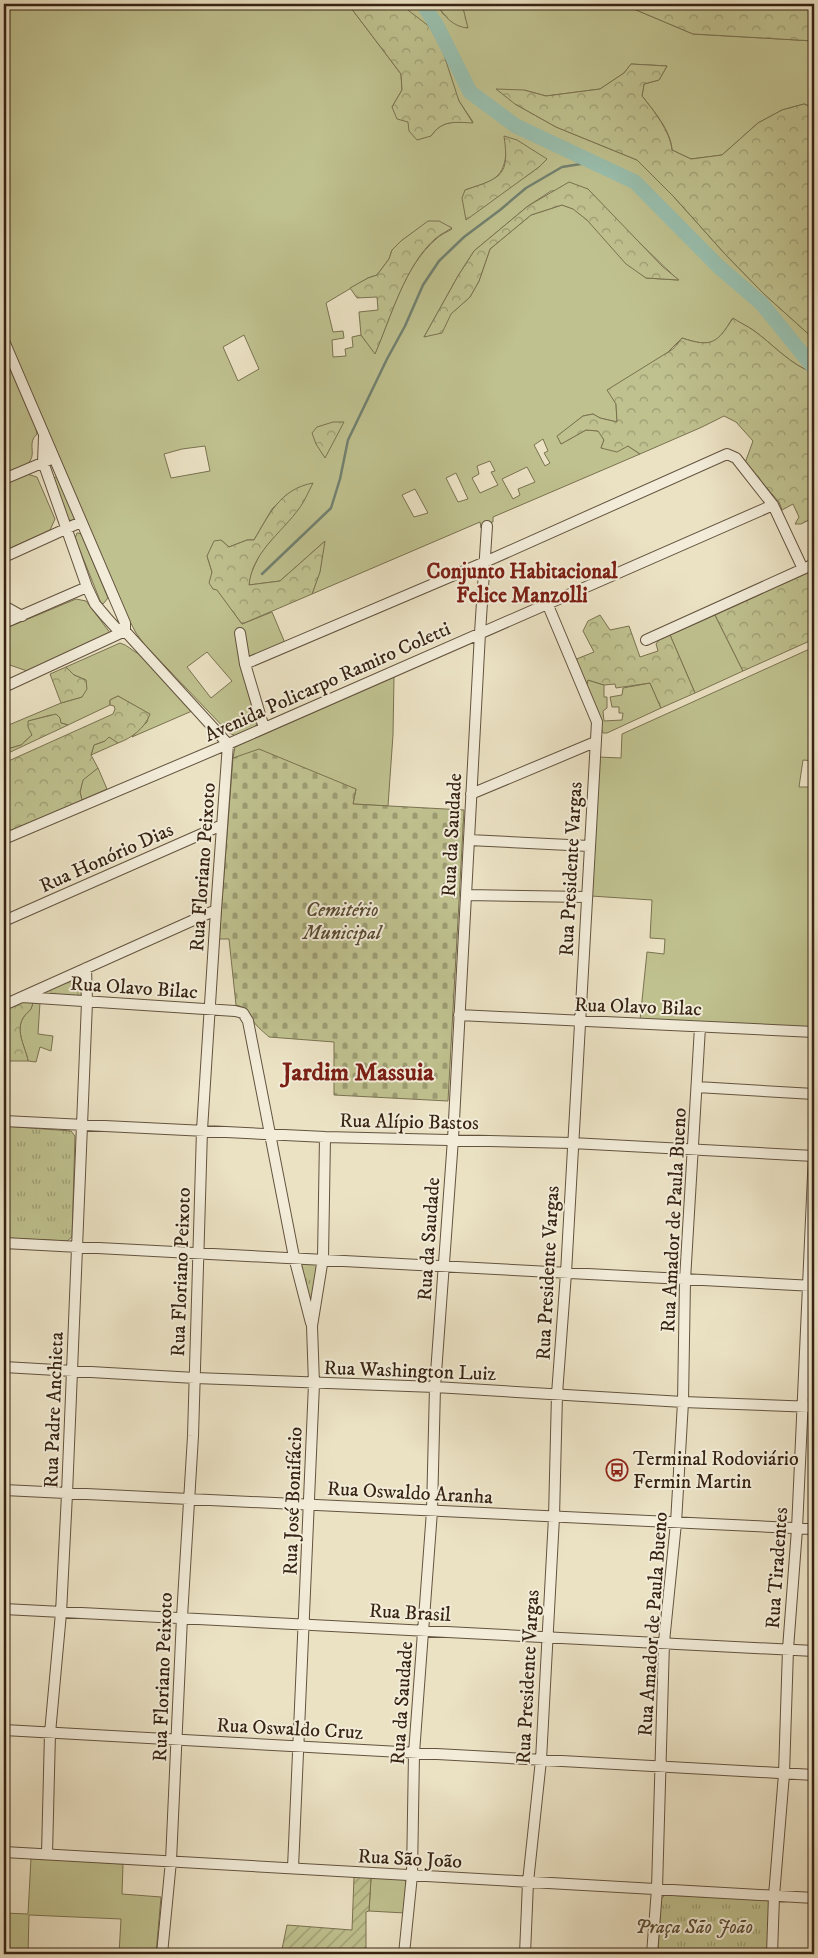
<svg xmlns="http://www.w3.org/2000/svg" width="818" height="1958" font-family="'IM FELL DW Pica',serif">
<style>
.grass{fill:#bfc18f;stroke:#7a7250;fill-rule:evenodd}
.forest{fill:url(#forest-crowns);stroke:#7a7250}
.cemetery{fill:url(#cemetery-stones);stroke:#7a7250}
.park{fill:url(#park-tufts);stroke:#7a7250}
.garden{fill:url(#garden-furrows);stroke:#7a7250}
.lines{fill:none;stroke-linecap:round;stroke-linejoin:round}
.stream{stroke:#718170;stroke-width:2.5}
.river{stroke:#99bfae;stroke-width:15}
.minor-casing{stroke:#63533e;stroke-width:12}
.minor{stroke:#f2ecd9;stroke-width:10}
.labels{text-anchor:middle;stroke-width:4;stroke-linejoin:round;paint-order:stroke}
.street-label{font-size:20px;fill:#362312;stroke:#f2ecd9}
.park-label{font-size:20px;font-style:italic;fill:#584a31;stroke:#f2ecd9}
.poi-label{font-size:20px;fill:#362312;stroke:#f2ecd9;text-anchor:start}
.neighbourhood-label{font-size:21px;font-weight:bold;fill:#7a1f14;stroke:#f2ecd9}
.district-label{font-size:25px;font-weight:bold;fill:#7a1f14;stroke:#f2ecd9}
</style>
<defs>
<pattern id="forest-crowns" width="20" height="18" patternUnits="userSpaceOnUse" patternTransform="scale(1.25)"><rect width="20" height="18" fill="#bfc18f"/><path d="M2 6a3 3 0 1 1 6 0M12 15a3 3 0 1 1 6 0" fill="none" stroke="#9c9c73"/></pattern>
<pattern id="cemetery-stones" width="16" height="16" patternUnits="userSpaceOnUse" patternTransform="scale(1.25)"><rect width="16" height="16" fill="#bfc18f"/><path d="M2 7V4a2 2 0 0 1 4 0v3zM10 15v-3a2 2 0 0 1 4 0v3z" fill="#9c9c73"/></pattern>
<pattern id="park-tufts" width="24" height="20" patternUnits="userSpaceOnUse" patternTransform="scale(1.25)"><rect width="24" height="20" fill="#bfc18f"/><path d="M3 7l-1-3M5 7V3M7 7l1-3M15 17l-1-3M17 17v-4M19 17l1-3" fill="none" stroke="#9c9c73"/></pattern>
<pattern id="garden-furrows" width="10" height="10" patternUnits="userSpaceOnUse" patternTransform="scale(1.25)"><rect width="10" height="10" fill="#bfc18f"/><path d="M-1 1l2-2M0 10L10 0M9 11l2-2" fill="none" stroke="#9c9c73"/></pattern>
</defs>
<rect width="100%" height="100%" fill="#ebe2c4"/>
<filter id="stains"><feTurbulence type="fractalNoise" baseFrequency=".004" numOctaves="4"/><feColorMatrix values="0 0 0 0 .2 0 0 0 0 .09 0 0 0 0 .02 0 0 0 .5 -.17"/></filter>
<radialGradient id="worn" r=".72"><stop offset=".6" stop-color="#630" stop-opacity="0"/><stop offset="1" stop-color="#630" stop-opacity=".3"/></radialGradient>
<path class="grass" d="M4 4H348L401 74 402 90 392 107 408 122 431 136C443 119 454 123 473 122L459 101 452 85 400 4H437L443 14 467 28 462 4H622L693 34 814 41V108L804 104 782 110 758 123 722 155 691 159 672 150C671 131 654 111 642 96L644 84 659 80 667 66 631 64 624 73 600 89 546 96 524 90 515 104 556 127 637 160 674 197 725 254 764 294 814 339V373C790 365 773 344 753 330 747 326 739 322 732 319 717 344 712 348 682 338L616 404 617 422 600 418 593 414 583 416 558 436 561 444 586 430 599 431 604 440 601 448 628 446 640 454 493 517V522L483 524 481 528 480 522 312 594 320 571 324 542 280 581 249 585 250 575 261 552 281 528 287 494 272 509 254 540H247L229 547 221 540 207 556 212 572 213 589H217L242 624 272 612 285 643 253 658 248 655 258 720 256 726 236 736 229 733 144 644 136 633 124 610 4 329ZM506 153 539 167 525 177 465 190C488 182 504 181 506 153ZM588 189 612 216 678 280 646 278 587 220 574 209 562 205 531 215 490 249 479 281 470 297 424 337 458 276 474 251 528 206 551 191ZM428 222 452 229C447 232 440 235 436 239 403 268 392 315 375 353L361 335 352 337 353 347 345 349 346 356 333 357 332 340 344 338 343 331 333 332 326 303 368 278 377 275 389 259 392 250 401 241ZM244 335 259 369 238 381 223 347ZM543 439 548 451 544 453 550 463 545 466 534 445ZM205 446 210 471 171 478 164 454 182 449ZM490 461 495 471 491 472 498 485 480 493 472 478 479 474 477 466ZM527 467 535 482 518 489 520 495 513 499 502 479ZM456 473 468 499 458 502 446 478ZM415 489 428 513 414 517 402 495ZM207 652 232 681 211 698 187 667Z
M4 354 35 424 37 434C27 443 36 452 30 461 25 468 11 471 4 474Z
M27 474 37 477 55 519 50 530 4 551V485Z
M56 477 59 479 76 517 72 521 67 519 54 478Z
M77 533H79L82 536 108 598 103 604 101 603 75 538Z
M76 599 86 601 111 634 36 674 4 663V629Z
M715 615 743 671 695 693 670 635Z
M120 643C128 645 132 651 139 654L192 711 132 737 147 722 149 714 118 696 110 700V705L68 725 61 723 51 715 29 721 32 735 21 745 4 750V727L61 703 82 697 86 680 74 675 66 667Z
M814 647V761L803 760 799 787H814V833H811V850L814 851V1029L640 1020 647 952 664 954 665 939 650 938 652 900 591 896 598 757 621 758 622 734Z
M394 677 393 735 388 806 353 804 356 789 233 758 235 747Z
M588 680 604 685V697H607V708L603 711 604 721 622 720 623 713H619V707H612L610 697 622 695 623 688 650 683 661 708 607 733H603L586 688Z
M109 736 118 743 91 755 94 745 105 741Z
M98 768 107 789 82 800 80 792 83 779Z
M33 1002H40L38 1034 53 1036 51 1051 40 1047 36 1062 28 1061C26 1048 15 1032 23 1018 28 1010 31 1013 33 1002Z
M31 1858 123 1864 122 1894 161 1897 156 1954H119L121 1919 29 1915 28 1954H4V1913L28 1914Z
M371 1878 404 1879 406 1882 405 1913 369 1911Z"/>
<path class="forest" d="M348 4H400L430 27 443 52 459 101 473 123C454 122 442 120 431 136L417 140 409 131 408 122 397 119 392 107 402 90 401 74Z
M437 4H462L468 28C453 27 444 16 437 4Z
M622 4H814V41L693 34Z
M631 64 667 66 659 80 644 84 642 96C654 111 670 131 672 150L691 159 722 155 758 123 782 110 804 104 814 108V339L764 294 725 254 674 197 637 160 556 127 515 104 496 89 524 90 546 96 600 89 624 73Z
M504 136 517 140 547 159 539 167 466 220 462 198 465 190C501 178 510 176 504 136Z
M569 182 588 189 663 267 679 280 646 278 626 264 587 220 573 209 562 205 531 215 490 249 479 281 470 297 451 314 442 333 424 337 458 276 474 251 528 206Z
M428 221H439L452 228C447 231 441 234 436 238 405 265 391 317 375 354L361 335 359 312 378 310 377 297 357 298 350 288 368 278 377 275 389 259 392 250 401 241Z
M733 318C739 322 747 326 753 330 773 344 790 365 814 373V495L813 496 814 510 809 514V520L801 524H795L799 517 793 504 782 510 779 502 745 463 753 441 736 422 724 416 702 427 640 454 628 446 617 452 601 448 604 440 598 431 586 430 561 444 557 436 583 416 593 414 600 418 617 422 616 404 607 390 673 349 682 338C712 348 717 343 733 318Z
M333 422H344L325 458 316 444 312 433 317 427Z
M313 483C310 489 307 495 304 501 287 530 253 548 249 585L280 581 325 541 320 572 312 594 242 624 217 590 213 589 209 583 212 572 207 556 214 541 221 540 229 547 247 540H254C269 515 280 489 313 483Z
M812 571 814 577V639L743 671 715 615Z
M600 615 610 630 629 626 640 657 658 651 656 644 659 640 670 635 695 693 661 708 650 683 616 688 615 684 604 685 588 680 586 688 574 660 594 652 583 631 588 621Z
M66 667 74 675 86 680 87 689 82 697 61 703 50 674Z
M118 696 150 714C145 728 132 738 118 743L109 737 105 741 94 745 91 755 98 768 83 780 80 792 82 800 4 835V763L113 714 115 709 114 706 110 705V700Z
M56 714 60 718 61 723 68 725 4 755V750L21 745 32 735 28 727V721Z
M17 1002H33C31 1013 28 1010 23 1018 15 1032 26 1048 28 1061H9L4 1064V1008Z"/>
<path class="cemetery" d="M259 749 356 789 353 804 464 810 448 1101 334 1095V1042L269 1037C265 1033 257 1027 254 1022 248 1013 248 1008 236 1005L229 939H219L233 758Z"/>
<path class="park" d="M80 976 83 980 84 996H43L42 992Z
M4 1126 71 1131 75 1136 72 1237 67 1241 4 1238Z
M304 1263H316L318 1265 312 1309 301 1266Z
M665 1895 767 1900 770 1904 768 1954H658L661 1899Z"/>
<path class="garden" d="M354 1877 371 1878 369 1911 366 1912V1954H281L287 1925 352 1930Z"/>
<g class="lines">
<path class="stream" d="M262 574 331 508 340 479 348 440 387 359 405 326 423 285 439 261 464 237 500 210 526 188 562 167 593 162"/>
<path class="river" d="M423 4 437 26 470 92 516 126 635 182 719 267 761 303 814 368"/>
<g class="minor-casing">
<path id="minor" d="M4 341 125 623V631
M44 437 43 462 87 587 95 604 106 617 116 628 125 631 228 744 216 910 202 1130 193 1436 182 1617 171 1861 162 1954
M4 479 49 460
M4 557 81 522
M4 606 22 616
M4 623 87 587
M240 633 245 664 264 728
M646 640 814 564
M245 664 485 562 727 454 736 458 773 505 803 569
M4 687 125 631
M471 794 595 742
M4 839 228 744 773 505
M469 840 589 846
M466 895 586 897
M4 921 222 825
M22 997 235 1011 243 1013 248 1021 294 1257 311 1323
M4 1005 216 910
M459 1015 814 1032
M697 1087 814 1094
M4 1121 325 1137 572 1143 814 1156
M4 1243 814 1286
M4 1367 195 1378 435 1387 683 1402 814 1407
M4 1490 814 1529
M4 1609 814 1651
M4 1730 814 1775
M4 1852 814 1898
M47 1854 50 1733 61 1613 67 1494 87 1002 86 968
M293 1868 314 1384 312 1326 323 1258 325 1137
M404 1954 412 1875 414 1753 432 1511 435 1387 453 1139 480 633 487 526
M525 1954 528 1882 541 1760 554 1517 557 1394 566 1273 597 722 547 603
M652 1954 657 1889 664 1642 676 1523 683 1402 685 1280 700 1027
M772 1954 774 1896 784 1774 788 1649 797 1529 814 1153"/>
</g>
<use href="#minor" class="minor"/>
</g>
<defs>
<g id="bus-ring" transform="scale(1.125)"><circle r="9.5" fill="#f2ecd9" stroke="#8f2418" stroke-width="1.5"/><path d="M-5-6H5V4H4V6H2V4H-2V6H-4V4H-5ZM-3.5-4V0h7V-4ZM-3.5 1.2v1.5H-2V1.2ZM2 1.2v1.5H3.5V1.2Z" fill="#8f2418"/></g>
</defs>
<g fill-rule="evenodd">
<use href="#bus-ring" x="617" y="1470"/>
</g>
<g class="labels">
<g class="street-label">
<text transform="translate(327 681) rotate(-24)" y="7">Avenida Policarpo Ramiro Coletti</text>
<text transform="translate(451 835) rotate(-87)" y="7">Rua da Saudade</text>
<text transform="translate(106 857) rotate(-24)" y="7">Rua Honório Dias</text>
<text transform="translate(202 867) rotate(-86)" y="7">Rua Floriano Peixoto</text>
<text transform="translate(570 869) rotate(-87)" y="7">Rua Presidente Vargas</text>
<text transform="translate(134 987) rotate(4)" y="7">Rua Olavo Bilac</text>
<text transform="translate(638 1006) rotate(2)" y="7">Rua Olavo Bilac</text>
<text transform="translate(409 1121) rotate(1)" y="7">Rua Alípio Bastos</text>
<text transform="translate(673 1220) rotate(-87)" y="7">Rua Amador de Paula Bueno</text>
<text transform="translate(428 1239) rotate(-86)" y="7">Rua da Saudade</text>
<text transform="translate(180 1272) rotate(-88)" y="7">Rua Floriano Peixoto</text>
<text transform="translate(547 1273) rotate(-87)" y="7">Rua Presidente Vargas</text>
<text transform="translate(410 1370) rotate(2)" y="7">Rua Washington Luiz</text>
<text transform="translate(53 1410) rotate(-88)" y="7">Rua Padre Anchieta</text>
<text transform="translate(410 1492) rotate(3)" y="7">Rua Oswaldo Aranha</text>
<text transform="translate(292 1501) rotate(-88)" y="7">Rua José Bonifácio</text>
<text transform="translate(776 1568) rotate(-86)" y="7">Rua Tiradentes</text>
<text transform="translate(410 1612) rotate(3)" y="7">Rua Brasil</text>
<text transform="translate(652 1624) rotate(-86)" y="7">Rua Amador de Paula Bueno</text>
<text transform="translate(162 1677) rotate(-88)" y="7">Rua Floriano Peixoto</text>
<text transform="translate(527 1677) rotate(-87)" y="7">Rua Presidente Vargas</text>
<text transform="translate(401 1703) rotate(-86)" y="7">Rua da Saudade</text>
<text transform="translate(290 1728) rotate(3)" y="7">Rua Oswaldo Cruz</text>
<text transform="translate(410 1858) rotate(3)" y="7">Rua São João</text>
</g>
<g class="park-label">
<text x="342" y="916">Cemitério<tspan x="342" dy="23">Municipal</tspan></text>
<text x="694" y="1933">Praça São João</text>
</g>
<g class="poi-label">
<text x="633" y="1465">Terminal Rodoviário<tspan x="633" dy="23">Fermin Martin</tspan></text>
</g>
<g class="neighbourhood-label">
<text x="522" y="578">Conjunto Habitacional<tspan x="522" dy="24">Felice Manzolli</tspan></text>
</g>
<g class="district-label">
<text x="358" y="1080">Jardim Massuia</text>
</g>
</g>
<rect width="818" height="1958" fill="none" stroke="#ebe2c4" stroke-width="20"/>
<rect x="5" y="5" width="808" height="1948" fill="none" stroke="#362312" stroke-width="2.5"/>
<rect x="10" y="10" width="798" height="1938" fill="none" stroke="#362312"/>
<rect width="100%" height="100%" filter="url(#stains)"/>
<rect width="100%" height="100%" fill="url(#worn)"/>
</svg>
